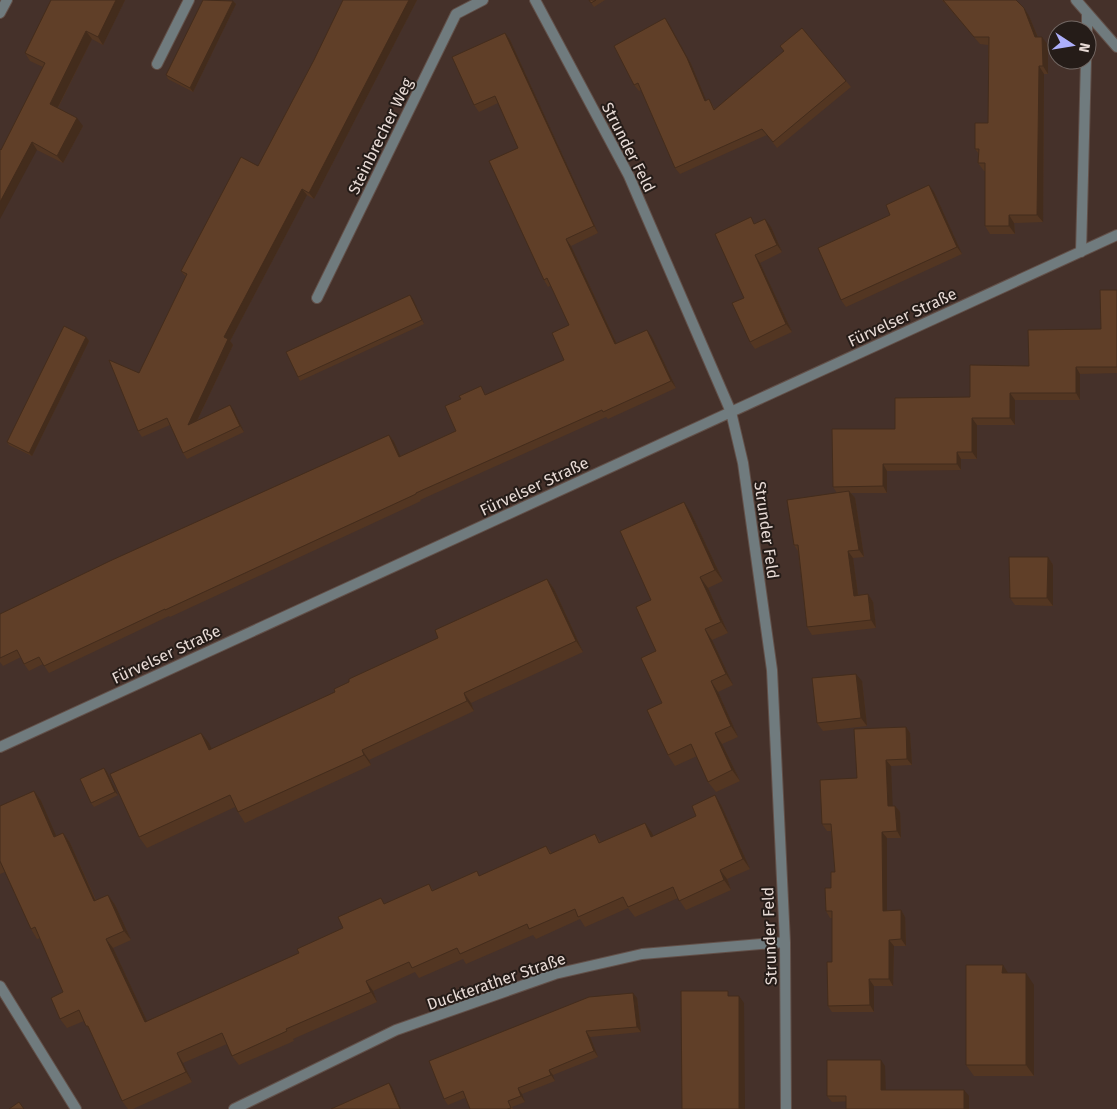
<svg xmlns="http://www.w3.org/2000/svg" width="1117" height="1109" font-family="'Fira Sans',sans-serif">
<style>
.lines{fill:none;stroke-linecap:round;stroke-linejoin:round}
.lane-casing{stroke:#625049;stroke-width:12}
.street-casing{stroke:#625049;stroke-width:12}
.lane{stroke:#707b7e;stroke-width:10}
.street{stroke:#707b7e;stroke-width:10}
.wall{fill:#533622}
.shaded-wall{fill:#432c1c}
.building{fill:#603f28;stroke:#432c1c}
.labels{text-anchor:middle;stroke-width:4;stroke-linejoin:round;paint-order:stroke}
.street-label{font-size:16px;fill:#e8dbd6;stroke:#251c18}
</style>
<rect width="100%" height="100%" fill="#45312a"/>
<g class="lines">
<g class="lane-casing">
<path id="lane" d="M157 64 189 0"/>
</g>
<g class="street-casing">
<path id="street" d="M535 0 629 176 731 412 743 463 772 670 785 942 786 1109
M1076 0 1117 47
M0 13 7 0
M1087 30V13
M1081 252 1086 60
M317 298 456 14 483 0
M0 747 1117 235
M0 986 76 1109
M234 1109 396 1030 555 974 642 954 785 942"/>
</g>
<use href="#lane" class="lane"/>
<use href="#street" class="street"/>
</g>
<path class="wall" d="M51 0H125L103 45 92 39 58 108 83 126 63 163 37 150H1L43 67 30 61 25 53Z
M343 0H417L314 199 307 195 230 341 233 345 197 421 234 411 244 432 187 459 183 453 170 425 142 437 138 431 139 373 186 277 181 271 258 166 314 60Z
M589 0H605L594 7Z
M942 0H1016L1029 16 1038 37 1048 45V74H1044L1043 222 1014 223 1015 234H990L985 226V171H984L978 163 979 154 975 149 988 123V45L980 44Z
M233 1 236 4 193 92 168 79 166 75Z
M665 18 669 24 691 64 706 100 709 99 715 109 784 51 780 46 846 81 851 87 777 148 767 135 680 174 675 168 641 90 639 91 634 85Z
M505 33 510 40 598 233 571 246 617 344 652 337 676 388 608 419 606 417 420 500 421 501 170 617 169 616 49 673 43 664 29 671 24 664 21 657 3 666 0 662V614L389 435 394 442 400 456 456 431 486 393 487 395 564 360 569 325 551 285 548 287 544 280 518 148 498 103 479 112 474 105Z
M934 192 962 254 846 307 841 300 890 215Z
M755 224 771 227 782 252 760 263 792 332 755 349 750 342 744 298Z
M1117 290V373L1080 374V400H1015V425H977V459H961V470L887 471V493H851L855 498 864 557 853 558 858 595 868 594 873 602 876 628 812 635 807 627 798 551 794 545 837 493 833 487 895 429 970 397 1029 366 1101 329Z
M413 299 424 324 300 381 298 377Z
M86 337 89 341 32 456 9 445 7 442Z
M691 513 723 581 708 588 728 633 712 640 733 685 718 692 738 737 722 744 740 781 716 792 708 782 697 756 675 766 668 755 656 651Z
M1048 557 1053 565V606L1015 605 1010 598Z
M547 579 554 589 583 652 471 703 474 711 369 760 371 765 245 823 238 812 235 807 147 848 139 837 209 743 211 749 335 692 349 682 438 638Z
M862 681 867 726 823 731 817 723Z
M906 727 910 733 912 765 891 766 892 806H895L900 812 901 838H887V910H901L905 917 906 946H894L893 986H874V1012H832L828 1006 832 962V918H830L826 911 835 872 831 831H827L822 824 857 778Z
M107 772 118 795 94 807 91 803Z
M34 791 41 801 56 836 63 833 70 843 96 900 108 895 115 905 131 940 113 948 147 1021 299 953 385 904 429 884 433 890 480 876 546 846 552 853 595 834 601 842 645 823 653 836 721 805 750 869 727 879 731 890 686 910 678 898 635 917 628 908 585 927 580 919 536 939 533 935 466 964 463 959 419 978 415 972 373 991 377 1002 293 1039 294 1041 239 1065 232 1056 227 1044 183 1063 192 1082 133 1109H128L122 1101 91 1033 84 1021 67 1028 60 1019 63 992 40 938 37 939 31 929 5 872 0 874V806Z
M1009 973 1034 985V1076H974L966 1065Z
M637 998 641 1032 590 1037 598 1057 553 1075 555 1081 522 1094 525 1102 512 1107 513 1109H470L465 1098 448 1105 444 1099Z
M885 1066V1090L969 1096 832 1102 827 1096Z"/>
<path class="shaded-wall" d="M116 0H125L103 45 98 37Z
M409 0H417L314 199 309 193Z
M233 1 236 4 193 92 190 88Z
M1024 8 1029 16 1041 45 1035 37Z
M665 18 669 24 691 64 709 107 705 101Z
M86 31 92 39 56 111 50 104Z
M505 33 510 40 598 233 594 226Z
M1042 37 1048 45V74L1043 66Z
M1039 66 1044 74 1043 222 1037 215Z
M77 118 83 126 63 163 57 156Z
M32 142 37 150 0 219V202Z
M929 185 934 192 962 254 957 247Z
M302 189 307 195 230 341 233 345 192 431 188 425 224 337Z
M1009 215 1014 223 1015 234 1009 226Z
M765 219 771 227 782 252 777 245Z
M566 239 571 246 620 351 615 344Z
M755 255 760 263 792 332 786 324Z
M410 295 413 299 424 324 422 320Z
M647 330 652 337 676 388 671 381Z
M86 337 89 341 32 456 29 453Z
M1076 367 1080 374V400L1076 393Z
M1010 393 1015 400V425L1010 418Z
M230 405 234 411 244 432 240 426Z
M972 418 977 425V459L972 452Z
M389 435 394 442 404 464 399 457Z
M957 452 961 459V470L957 464Z
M883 464 887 471V493L883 486Z
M849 491 855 498 864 557 859 550Z
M684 502 691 513 723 581 715 570Z
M848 551 853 558 859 603 854 596Z
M1048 557 1053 565V606L1047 598Z
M700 577 708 588 728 633 721 622Z
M547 579 554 589 583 652 576 641Z
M868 594 873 602 876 628 871 620Z
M705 629 712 640 733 685 726 674Z
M856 674 862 681 867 726 861 718Z
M711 681 718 692 738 737 731 726Z
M464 693 471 703 474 711 467 701Z
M906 727 910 733 912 765 907 759Z
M201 733 209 743 217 760 209 750Z
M715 733 722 744 740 781 732 770Z
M362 750 369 760 371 765 364 755Z
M886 760 891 766 893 813 888 806Z
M104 768 107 772 118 795 115 792Z
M34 791 41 801 61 847 54 837Z
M715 795 721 805 750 869 743 859Z
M895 806 900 812 901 838 897 831Z
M645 823 652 833 658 846 651 837Z
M882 832 887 838V917L883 911Z
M63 833 70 843 100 911 94 901Z
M720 870 727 879 731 890 724 880Z
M108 895 115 905 131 940 124 931Z
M901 910 905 917 906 946 901 939Z
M106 939 113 948 152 1032 145 1022Z
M889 940 894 946 893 986 889 979Z
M1003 965 1010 976 1002 973Z
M1026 973 1034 985V1076L1026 1065Z
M869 979 874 986V1012L870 1005Z
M366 981 373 991 377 1002 371 992Z
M633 993 637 998 641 1032 637 1027Z
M739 996 744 1003 745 1109H739Z
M586 1031 590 1037 598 1057 594 1051Z
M177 1053 183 1063 192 1082 186 1072Z
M881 1060 885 1066 886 1097 881 1090Z
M549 1070 553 1075 555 1081 551 1075Z
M389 1083 392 1087 401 1109H400Z
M518 1088 522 1094 525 1102 521 1096Z
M964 1090 969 1096V1109H964Z"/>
<path class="building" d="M51 0H116L98 37 86 31 50 104 77 118 57 156 32 142 0 202V149L1 150 45 63 25 53Z
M203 0 233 1 190 88 166 75Z
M343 0H409L309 193 302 189 224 337 228 339 188 425 230 405 240 426 183 453 167 418 138 431 109 360 139 373 187 274 181 271 241 157 258 166 314 60Z
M589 0H596L591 3Z
M943 0H1016L1024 8 1035 37H1042L1043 66H1039L1037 215H1009V226H985V163H978L979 149H975V123H988L989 37H974Z
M665 18 687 58 705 101 709 99 714 110 784 51 780 46 802 28 846 81 773 142 762 129 675 168 638 83 634 85 614 46Z
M505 33 594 226 566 239 615 344 647 330 671 381 603 412 602 410 416 493V494L165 610V609L44 666 39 657 24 664 17 650 0 658V614L112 560 389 435 399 457 456 431 445 406 461 399 459 396 481 386 485 395 564 360 552 333 569 325 547 278 544 280 489 161 518 148 495 96 474 105 452 57Z
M929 185 957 247 841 300 818 248 890 215 886 205Z
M751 217 754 224 765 219 777 245 755 255 786 324 750 342 732 303 744 298 715 234Z
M1100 290H1117V367H1076V393H1010V418H972V452H957V464H883V486L833 487 832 429H895V398L970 397V365L1029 366 1028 330 1101 329Z
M410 295 422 320 298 377 286 352Z
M64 326 86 337 29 453 7 442Z
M849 491 859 550 848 551 854 596 868 594 871 620 807 627 798 545H794L787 500Z
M684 502 715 570 700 577 721 622 705 629 726 674 711 681 731 726 715 733 732 770 708 782 691 744 668 755 647 710 662 703 641 658 656 651 636 607 651 600 620 531Z
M1009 557H1048L1047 598H1010Z
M547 579 576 641 464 693 467 701 362 750 364 755 238 812 230 795 139 837 110 774 201 733 209 750 335 692 334 689 349 682V679L438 638 435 630Z
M856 674 861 718 817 723 812 678Z
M906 727 907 759 886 760 888 806H895L897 831 882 832 883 911 901 910V939L889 940V979H869L870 1005 828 1006 827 962H832V911H826L825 888H831V872H835L831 824H822L820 780 857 778 854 729Z
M104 768 115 792 91 803 80 779Z
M34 791 54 837 63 833 94 901 108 895 124 931 106 939 145 1022 299 953 297 949 343 928 338 917 381 898 384 904 429 884 432 891 477 871 479 876 546 846 550 854 595 834 599 843 645 823 651 837 696 816 692 806 715 795 743 859 720 870 724 880 679 901 673 887 628 907 623 897 578 917 575 909 529 929 527 924 460 954 457 948 412 968 409 962 366 981 371 992 286 1029 287 1031 232 1056 222 1033 177 1053 186 1072 122 1101 88 1026H86L79 1010 60 1019 51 998 63 992 35 927 31 929 0 861V806Z
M966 965H1003L1002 973H1026V1065H966Z
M681 991H728V996H739V1109H682Z
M633 993 637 1027 586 1031 594 1051 549 1070 551 1075 518 1088 521 1096 508 1101 511 1108 507 1109H470L463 1091 444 1099 429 1061 589 997Z
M827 1060H881V1090H964V1109H846V1096H827Z
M389 1083 400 1109H331Z
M19 1102 24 1109H9Z"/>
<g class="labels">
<g class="street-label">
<text transform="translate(380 136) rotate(-64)" y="6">Steinbrecher Weg</text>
<text transform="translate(629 147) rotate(63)" y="6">Strunder Feld</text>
<text transform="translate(902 317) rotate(-25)" y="6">Fürvelser Straße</text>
<text transform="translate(534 486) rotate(-25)" y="6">Fürvelser Straße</text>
<text transform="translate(767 530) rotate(82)" y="6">Strunder Feld</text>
<text transform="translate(166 654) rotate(-25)" y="6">Fürvelser Straße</text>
<text transform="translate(769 936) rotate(-92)" y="6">Strunder Feld</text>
<text transform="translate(496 981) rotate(-19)" y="6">Duckterather Straße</text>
</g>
</g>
<g transform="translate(1072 45) rotate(102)"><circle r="24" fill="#251c18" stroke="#736864"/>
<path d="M0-4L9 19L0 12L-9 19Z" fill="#adaffb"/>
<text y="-8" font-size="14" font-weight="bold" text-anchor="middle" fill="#e8dbd6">N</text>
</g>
</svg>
